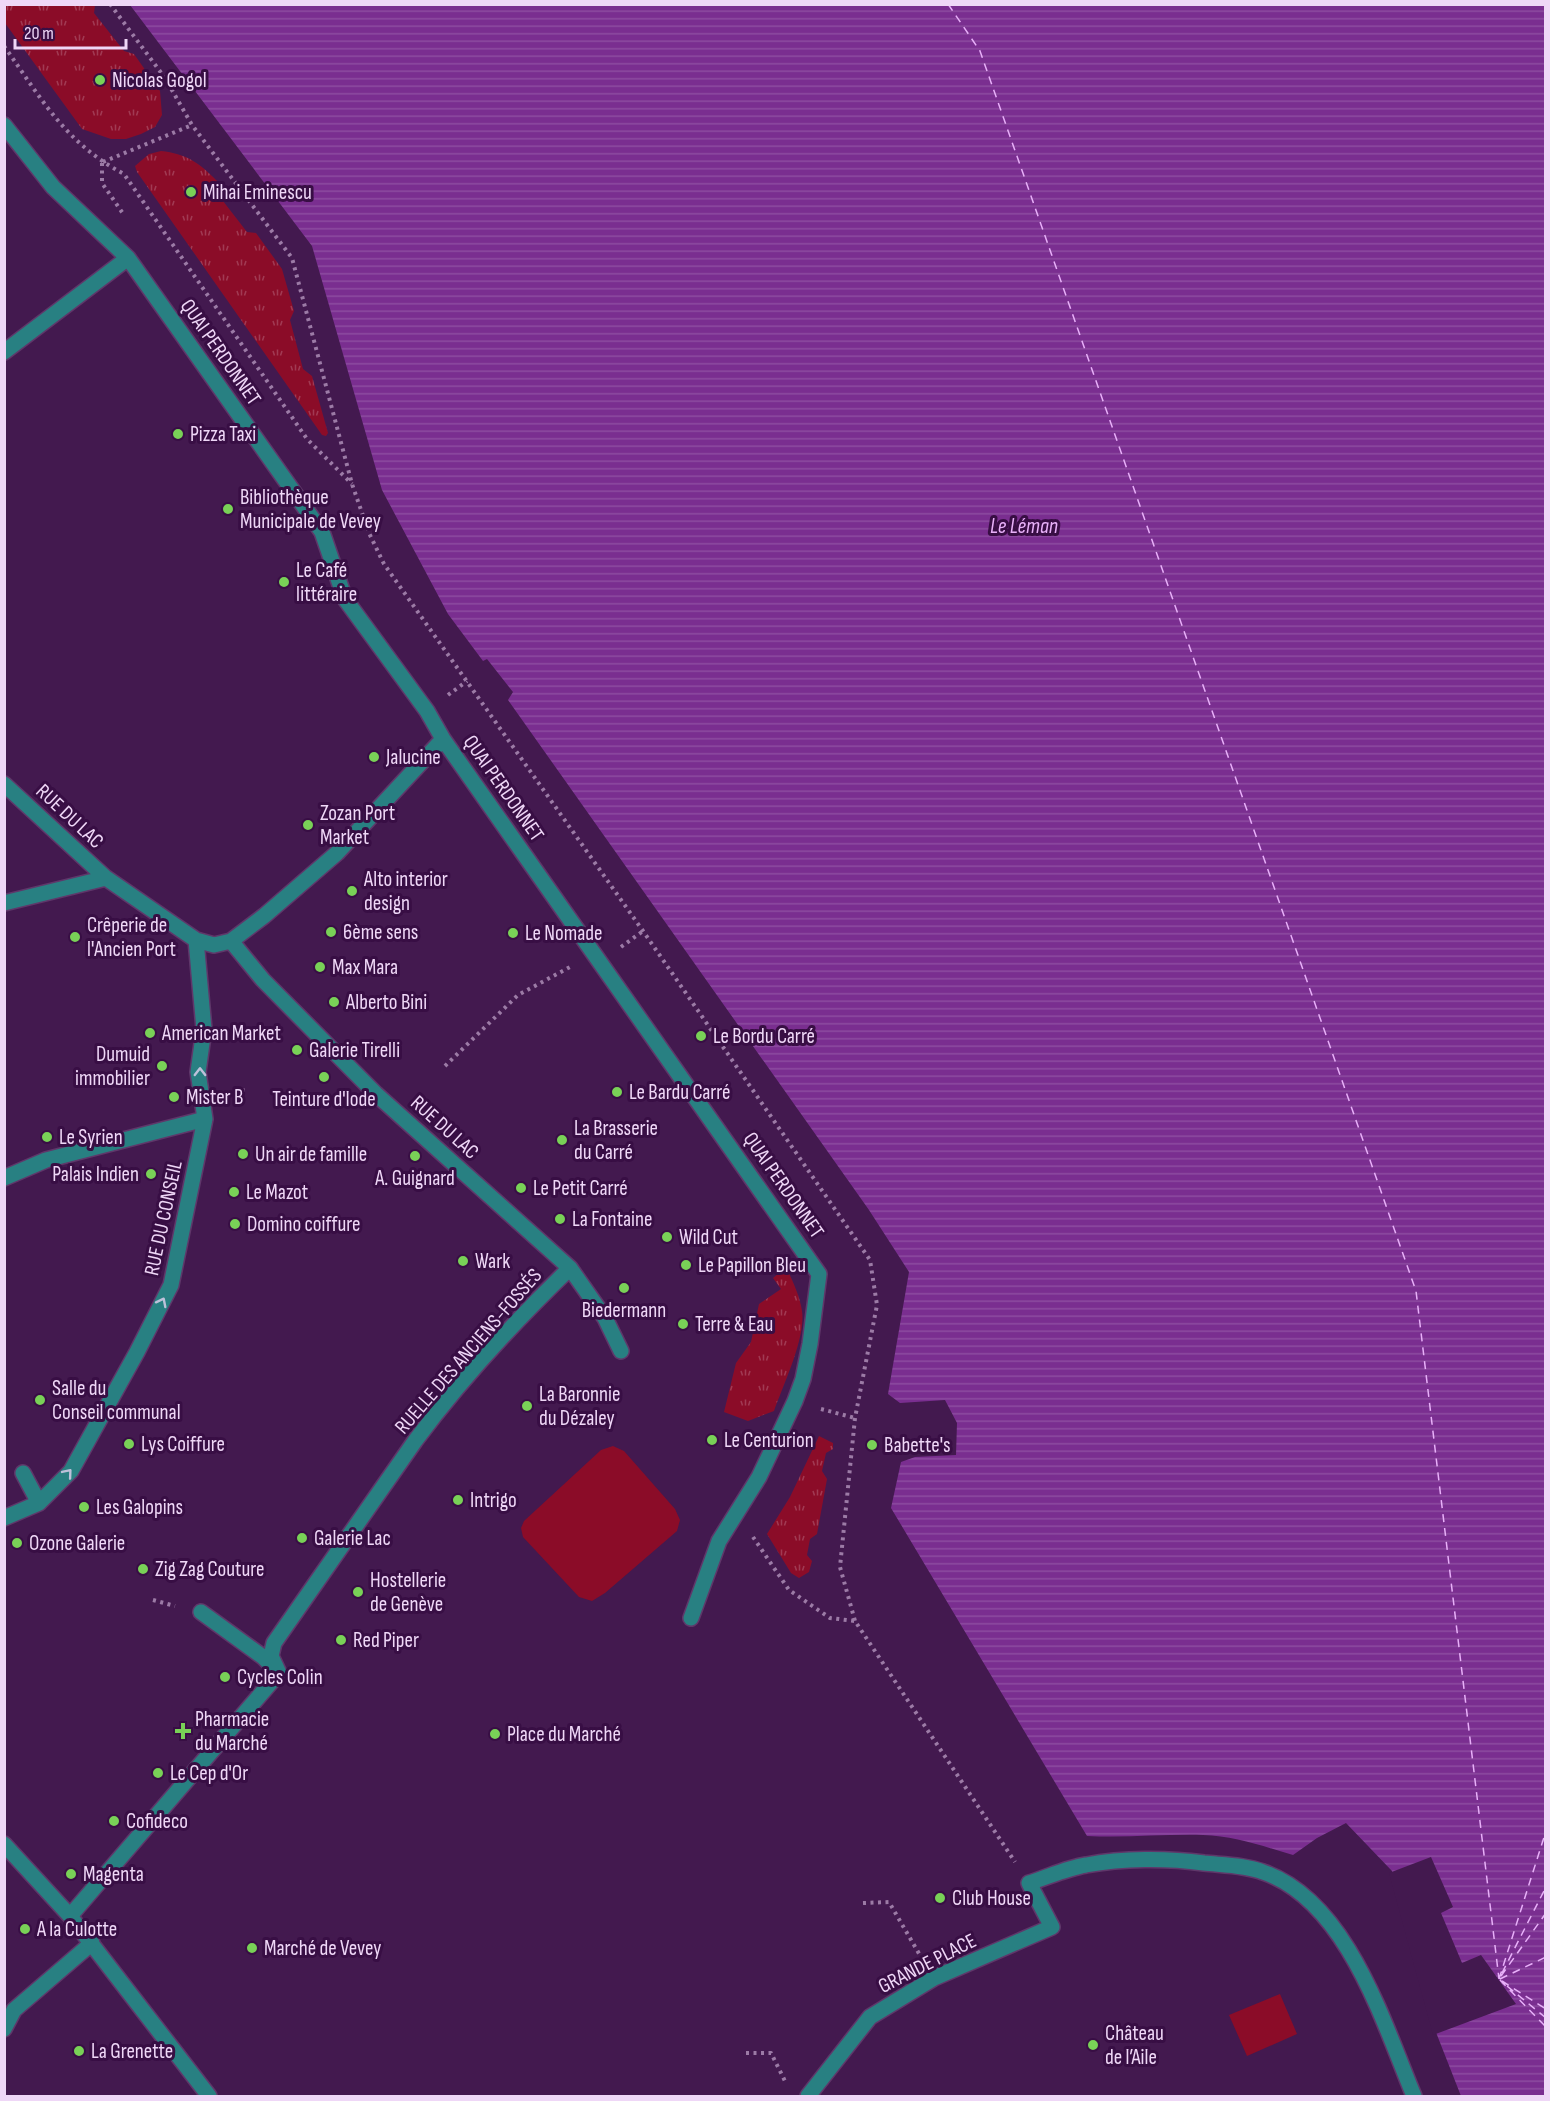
<svg xmlns="http://www.w3.org/2000/svg" width="1550" height="2101" font-family="'Sofia Sans Condensed',sans-serif">
<style>
.grass{fill:url(#grass-tufts)}
.pitch{fill:#8b0c28}
.water{fill:url(#water-rules)}
.pier{fill:#43194f}
.lines{fill:none;stroke-linecap:round;stroke-linejoin:round}
.ferry{stroke:#e8b0f9;stroke-width:1.5;stroke-dasharray:8 6;stroke-linecap:butt}
.minor-casing{stroke:#5f376a;stroke-width:18}
.path{stroke:#9c7ba6;stroke-width:4;stroke-dasharray:3 4.5;stroke-linecap:butt}
.minor{stroke:#288082;stroke-width:15}
.oneway{stroke:#bdc1da}
.poi-dot{fill:#79d157;stroke:#380e44;stroke-width:2}
.labels{text-anchor:middle;stroke-width:6;stroke-linejoin:round;paint-order:stroke}
.poi-label{font-size:21px;fill:#efd7f7;stroke:#380e44;text-anchor:start}
.street-label{font-size:21px;fill:#efd7f7;stroke:#380e44}
.water-label{font-size:22px;font-style:italic;fill:#e8b0f9;stroke:#380e44}
</style>
<defs>
<pattern id="grass-tufts" width="24" height="20" patternUnits="userSpaceOnUse" patternTransform="scale(1.5)"><rect width="24" height="20" fill="#8b0c28"/><path d="M3 7l-1-3M5 7V3M7 7l1-3M15 17l-1-3M17 17v-4M19 17l1-3" fill="none" stroke="#a13a53"/></pattern>
<pattern id="water-rules" width="6" height="5" patternUnits="userSpaceOnUse" patternTransform="scale(1.5)"><rect width="6" height="5" fill="#7a2e90"/><path d="M0 2.5h6" fill="none" stroke="#8d4ca0"/></pattern>
</defs>
<rect width="100%" height="100%" fill="#43194f"/>
<path class="grass" d="M4 5H95L94 13 124 51 134 54 160 91 162 115 155 127 141 134 126 139H111L82 129 5 23Z
M161 151C186 154 199 162 217 181L216 192 247 232 256 233 282 269 294 311 290 320 303 369 312 376 328 433 326 436 322 435 137 172 135 166 149 154Z
M784 1269 788 1271C794 1284 800 1297 802 1311 806 1338 783 1385 774 1411L748 1421 724 1412 736 1363 751 1342 759 1304 781 1289 773 1278Z
M819 1436 833 1443V1449L826 1453 822 1471 827 1479 817 1534 810 1539 807 1555 812 1561 809 1572 799 1578 791 1573 767 1534 790 1497Z"/>
<path class="pitch" d="M613 1446 624 1451 675 1509 680 1520 677 1531 605 1593 592 1601 579 1597 523 1537 521 1528 524 1521 601 1450Z
M1280 1994 1297 2034 1247 2056 1229 2015Z"/>
<path class="water" d="M130 5H1545V2096H1461L1428 2012 1392 1871 1346 1823 1317 1838 1293 1855C1263 1846 1234 1836 1203 1835 1164 1834 1126 1838 1087 1836L891 1508 901 1462 915 1457 956 1455 957 1423 945 1400 900 1403 888 1394 909 1272 869 1210 508 700 513 692 487 659 483 661 448 614 382 490 312 246Z"/>
<path class="pier" d="M1431 1857 1453 1907 1441 1913 1462 1963 1481 1955 1516 2004 1433 2035 1389 1873Z"/>
<g class="lines">
<path class="ferry" d="M948 4 980 51 1416 1291 1499 1979
M1502 1973 1546 1887
M1501 1976 1546 1913
M1499 1979 1546 1831
M1500 1979 1546 1957
M1500 1980 1546 2027
M1502 1981 1546 2009
M1507 1986 1546 2018"/>
<g class="minor-casing">
<path id="minor" d="M4 125 53 187 128 258 322 532 345 599 427 711 443 739 819 1274 810 1344 803 1379 795 1401 759 1477 719 1541 691 1618
M4 352 128 258
M4 784 106 878 196 940 214 945 231 941 264 916 337 853 443 739
M4 903 106 878
M231 941 263 980 376 1094 570 1268 605 1318 621 1351
M4 1178 46 1160 205 1119
M23 1473 39 1503
M4 1518 39 1503 71 1471 137 1352 171 1285 205 1119 198 1072 204 1029 196 940
M201 1612 263 1657 279 1673 271 1656 274 1643 415 1441C461 1379 515 1321 570 1268
M4 1844 70 1916 209 2096
M70 1916 279 1673
M4 2029 14 2010 92 1943
M808 2096 870 2017 934 1978 1052 1927 1029 1883C1048 1877 1067 1868 1086 1865 1123 1858 1167 1858 1204 1863 1223 1865 1245 1865 1263 1872 1347 1901 1383 2022 1414 2096"/>
</g>
<path class="path" d="M110 4 165 78 192 125 292 258 352 484 369 533 384 564 643 931 870 1260 877 1305 855 1418 840 1567 855 1621
M4 46C41 98 65 143 124 174L307 439 352 484
M103 162 192 125
M102 163V183L124 215
M448 695 467 681
M621 947 643 931
M445 1066 518 995 570 967
M227 1093 247 1090
M821 1409 855 1418
M753 1537 789 1590 830 1618 855 1621 1015 1862
M153 1600 175 1606
M863 1903 889 1902 921 1957
M746 2053H771L785 2081"/>
<use href="#minor" class="minor"/>
</g>
<defs><path id="oneway-chevron" d="M-2-3.5L2.5 0L-2 3.5" fill="none" stroke-width="1.6" stroke-linecap="round" stroke-linejoin="round" transform="scale(1.5)"/></defs>
<g class="oneway">
<use href="#oneway-chevron" transform="translate(200 1072) rotate(-90)"/>
<use href="#oneway-chevron" transform="translate(162 1302) rotate(-63)"/>
<use href="#oneway-chevron" transform="translate(68 1473) rotate(-50)"/>
</g>
<g class="poi-dot">
<circle cx="100" cy="80" r="6"/>
<circle cx="191" cy="192" r="6"/>
<circle cx="178" cy="434" r="6"/>
<circle cx="228" cy="509" r="6"/>
<circle cx="284" cy="582" r="6"/>
<circle cx="374" cy="757" r="6"/>
<circle cx="308" cy="825" r="6"/>
<circle cx="352" cy="891" r="6"/>
<circle cx="331" cy="932" r="6"/>
<circle cx="513" cy="933" r="6"/>
<circle cx="75" cy="937" r="6"/>
<circle cx="320" cy="967" r="6"/>
<circle cx="334" cy="1002" r="6"/>
<circle cx="150" cy="1033" r="6"/>
<circle cx="701" cy="1036" r="6"/>
<circle cx="297" cy="1050" r="6"/>
<circle cx="162" cy="1066" r="6"/>
<circle cx="324" cy="1077" r="6"/>
<circle cx="617" cy="1092" r="6"/>
<circle cx="174" cy="1097" r="6"/>
<circle cx="47" cy="1137" r="6"/>
<circle cx="562" cy="1140" r="6"/>
<circle cx="243" cy="1154" r="6"/>
<circle cx="415" cy="1156" r="6"/>
<circle cx="151" cy="1174" r="6"/>
<circle cx="521" cy="1188" r="6"/>
<circle cx="234" cy="1192" r="6"/>
<circle cx="560" cy="1219" r="6"/>
<circle cx="235" cy="1224" r="6"/>
<circle cx="667" cy="1237" r="6"/>
<circle cx="463" cy="1261" r="6"/>
<circle cx="686" cy="1265" r="6"/>
<circle cx="624" cy="1288" r="6"/>
<circle cx="683" cy="1324" r="6"/>
<circle cx="40" cy="1400" r="6"/>
<circle cx="527" cy="1406" r="6"/>
<circle cx="712" cy="1440" r="6"/>
<circle cx="129" cy="1444" r="6"/>
<circle cx="872" cy="1445" r="6"/>
<circle cx="458" cy="1500" r="6"/>
<circle cx="84" cy="1507" r="6"/>
<circle cx="302" cy="1538" r="6"/>
<circle cx="17" cy="1543" r="6"/>
<circle cx="143" cy="1569" r="6"/>
<circle cx="358" cy="1592" r="6"/>
<circle cx="341" cy="1640" r="6"/>
<circle cx="225" cy="1677" r="6"/>
<path d="M180 1722h6v6h6v6h-6v6h-6v-6h-6v-6h6z"/>
<circle cx="495" cy="1734" r="6"/>
<circle cx="158" cy="1773" r="6"/>
<circle cx="114" cy="1821" r="6"/>
<circle cx="71" cy="1874" r="6"/>
<circle cx="940" cy="1898" r="6"/>
<circle cx="25" cy="1929" r="6"/>
<circle cx="252" cy="1948" r="6"/>
<circle cx="1093" cy="2045" r="6"/>
<circle cx="79" cy="2051" r="6"/>
</g>
<g class="labels">
<g class="poi-label">
<text x="112" y="87">Nicolas Gogol</text>
<text x="203" y="199">Mihai Eminescu</text>
<text x="190" y="441">Pizza Taxi</text>
<text x="240" y="504">Bibliothèque<tspan x="240" dy="24">Municipale de Vevey</tspan></text>
<text x="296" y="577">Le Café<tspan x="296" dy="24">littéraire</tspan></text>
<text x="386" y="764">Jalucine</text>
<text x="320" y="820">Zozan Port<tspan x="320" dy="24">Market</tspan></text>
<text x="364" y="886">Alto interior<tspan x="364" dy="24">design</tspan></text>
<text x="87" y="932">Crêperie de<tspan x="87" dy="24">l'Ancien Port</tspan></text>
<text x="343" y="939">6ème sens</text>
<text x="525" y="940">Le Nomade</text>
<text x="332" y="974">Max Mara</text>
<text x="346" y="1009">Alberto Bini</text>
<text x="162" y="1040">American Market</text>
<text x="713" y="1043">Le Bordu Carré</text>
<text x="309" y="1057">Galerie Tirelli</text>
<text x="150" y="1061" text-anchor="end">Dumuid<tspan x="150" dy="24">immobilier</tspan></text>
<text x="629" y="1099">Le Bardu Carré</text>
<text x="186" y="1104">Mister B</text>
<text x="324" y="1106" text-anchor="middle">Teinture d'Iode</text>
<text x="574" y="1135">La Brasserie<tspan x="574" dy="24">du Carré</tspan></text>
<text x="59" y="1144">Le Syrien</text>
<text x="255" y="1161">Un air de famille</text>
<text x="139" y="1181" text-anchor="end">Palais Indien</text>
<text x="415" y="1185" text-anchor="middle">A. Guignard</text>
<text x="533" y="1195">Le Petit Carré</text>
<text x="246" y="1199">Le Mazot</text>
<text x="572" y="1226">La Fontaine</text>
<text x="247" y="1231">Domino coiffure</text>
<text x="679" y="1244">Wild Cut</text>
<text x="475" y="1268">Wark</text>
<text x="698" y="1272">Le Papillon Bleu</text>
<text x="624" y="1317" text-anchor="middle">Biedermann</text>
<text x="695" y="1331">Terre &amp; Eau</text>
<text x="52" y="1395">Salle du<tspan x="52" dy="24">Conseil communal</tspan></text>
<text x="539" y="1401">La Baronnie<tspan x="539" dy="24">du Dézaley</tspan></text>
<text x="724" y="1447">Le Centurion</text>
<text x="141" y="1451">Lys Coiffure</text>
<text x="884" y="1452">Babette's</text>
<text x="470" y="1507">Intrigo</text>
<text x="96" y="1514">Les Galopins</text>
<text x="314" y="1545">Galerie Lac</text>
<text x="29" y="1550">Ozone Galerie</text>
<text x="155" y="1576">Zig Zag Couture</text>
<text x="370" y="1587">Hostellerie<tspan x="370" dy="24">de Genève</tspan></text>
<text x="353" y="1647">Red Piper</text>
<text x="237" y="1684">Cycles Colin</text>
<text x="195" y="1726">Pharmacie<tspan x="195" dy="24">du Marché</tspan></text>
<text x="507" y="1741">Place du Marché</text>
<text x="170" y="1780">Le Cep d'Or</text>
<text x="126" y="1828">Cofideco</text>
<text x="83" y="1881">Magenta</text>
<text x="952" y="1905">Club House</text>
<text x="37" y="1936">A la Culotte</text>
<text x="264" y="1955">Marché de Vevey</text>
<text x="1105" y="2040">Château<tspan x="1105" dy="24">de l’Aile</tspan></text>
<text x="91" y="2058">La Grenette</text>
</g>
<g class="street-label">
<text transform="translate(221 352) rotate(55)" y="7">QUAI PERDONNET</text>
<text transform="translate(504 788) rotate(55)" y="7">QUAI PERDONNET</text>
<text transform="translate(70 816) rotate(43)" y="7">RUE DU LAC</text>
<text transform="translate(445 1127) rotate(42)" y="7">RUE DU LAC</text>
<text transform="translate(784 1185) rotate(55)" y="7">QUAI PERDONNET</text>
<text transform="translate(163 1218) rotate(-78)" y="7">RUE DU CONSEIL</text>
<text transform="translate(468 1351) rotate(-49)" y="7">RUELLE DES ANCIENS-FOSSÉS</text>
<text transform="translate(927 1963) rotate(-27)" y="7">GRANDE PLACE</text>
</g>
<g class="water-label">
<text x="1024" y="533">Le Léman</text>
</g>
</g>
<rect width="1550" height="2101" fill="none" stroke="#efd7f7" stroke-width="12"/>
<path d="M15 39v9h111v-9" fill="none" stroke="#efd7f7" stroke-width="3"/>
<text x="24" y="39" font-size="18" fill="#efd7f7" stroke="#380e44" stroke-width="4.5" paint-order="stroke">20 m</text>
</svg>
